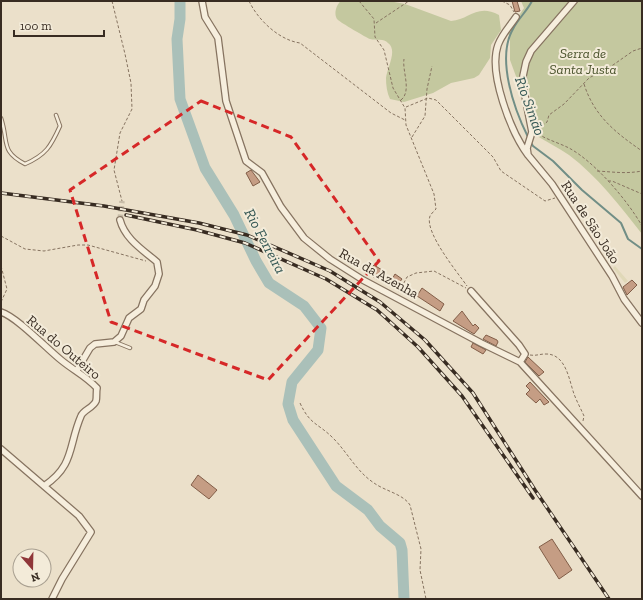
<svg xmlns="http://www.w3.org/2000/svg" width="643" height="600" font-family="'Zilla Slab',serif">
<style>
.farmland{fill:#e0d8b8}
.green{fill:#c4c89f}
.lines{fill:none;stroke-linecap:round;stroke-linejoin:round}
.stream{stroke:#718e86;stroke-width:2}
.river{stroke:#aac0b9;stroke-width:11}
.building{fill:#c59d84;stroke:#825e48}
.minor-tunnel{stroke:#c7bca8;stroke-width:5.5;stroke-dasharray:5.5 3;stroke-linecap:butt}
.service-casing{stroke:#867360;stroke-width:4.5}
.minor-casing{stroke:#867360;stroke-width:8}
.path{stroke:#867360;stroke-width:1;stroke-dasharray:3 2;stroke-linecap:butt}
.service{stroke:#f6eedd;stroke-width:2.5}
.minor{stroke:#f6eedd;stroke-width:5.5}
.rail-casing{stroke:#382c22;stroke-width:3.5}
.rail{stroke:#f3ebd9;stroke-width:2;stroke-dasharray:6;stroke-linecap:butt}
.marked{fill:none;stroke:#d62828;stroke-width:3;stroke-dasharray:8 5;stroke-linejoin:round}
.labels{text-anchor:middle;stroke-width:4;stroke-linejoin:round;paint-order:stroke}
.park-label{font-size:14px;font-style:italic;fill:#49522b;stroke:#f3ebd9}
.street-label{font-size:14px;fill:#382c22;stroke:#f3ebd9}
.water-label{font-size:15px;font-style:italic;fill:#335653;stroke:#f3ebd9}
</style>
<rect width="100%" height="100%" fill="#ebe0ca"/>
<path class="farmland" d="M615 266 628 281 625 283 613 268Z"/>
<path class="green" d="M341 1H389L405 4 451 21C469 20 477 3 499 15L501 30 491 45 490 58 479 75 474 78 451 83 433 93 404 102 390 99C387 93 386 85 386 78 387 68 398 50 388 43 384 38 376 41 370 39 367 38 340 22 338 20 333 15 336 5 341 1Z
M521 1H642V234C621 207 597 176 569 155 559 148 547 142 537 136L528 84 517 79 510 60V36L507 33 524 8Z"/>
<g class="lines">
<path class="stream" d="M528 137C514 109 496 58 513 29 518 19 527 11 532 1
M530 141 533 146 553 161 582 190 621 223 628 239 642 249"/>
<path class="river" d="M180 1V19L177 39 180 99 205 168 234 215 256 261 269 283 304 306 321 328 318 350 292 382 288 404 293 420 336 486 368 510 380 526 400 543 402 550 404 599"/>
</g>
<path class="building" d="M512 1H517L520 11 515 12Z
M251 170 260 182 253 186 246 173Z
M367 264 372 267 374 265 382 270 377 279 363 271Z
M395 274 402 279 396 287 390 283Z
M632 280 637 285 627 295 623 287Z
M422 288 444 304 440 311 417 296Z
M462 311 473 326 475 324 479 328 474 334 453 321Z
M486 335 497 340 498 342 496 346 483 339Z
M473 343 486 350 483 354 471 347Z
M528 357 544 372 539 376 525 362Z
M530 382 546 399 549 402 544 405 540 399 536 403 526 394 530 390 526 386Z
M198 475 217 490 209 499 191 485Z
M552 539 572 570 559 579 539 547Z"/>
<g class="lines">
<path class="minor-tunnel" d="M120 220 122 201"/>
<g class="service-casing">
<path id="service" d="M1 118C9 142 0 151 25 164 46 155 51 146 60 126L56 115
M115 342 130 348"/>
</g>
<g class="minor-casing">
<path id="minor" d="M202 1 205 17 218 38 226 101 246 161 262 173 281 207 304 238 330 259 363 280 481 343 520 362 642 496
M574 1 531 51 526 62 523 76 524 91 532 132 527 148 528 155 552 184 612 276 624 299 642 323
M516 17C510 26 502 34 498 45 488 73 511 132 528 155
M471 291 519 345 525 354 520 362
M1 312C17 317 46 348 61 360 73 370 86 376 97 388 96 392 97 397 96 401 93 408 83 410 81 416 68 446 75 465 44 486
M77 370 90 348 95 344 114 342 121 336 129 318 141 309 144 300 155 286 159 274 157 262C143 250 125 239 120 220
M1 449 79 516 91 532 62 579 52 599"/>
</g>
<path class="path" d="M112 1 125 54 131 83 132 109 120 133 114 170 122 201
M249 1C258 20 279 40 300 43L391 113 405 120
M359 1 374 19 375 37 384 50 393 88 405 108 406 125 434 194 436 209C434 211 431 214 430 216 424 232 458 273 467 286
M502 1 510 5 514 12
M376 23 409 1
M584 84C594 116 616 133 642 151
M401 100C412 91 402 71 404 59
M406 107 428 98 436 100 493 157 501 171 545 201 555 198
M538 129 547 122 549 115 564 104 589 78 613 65 633 51 642 48
M538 134C548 140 559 143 569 148 595 162 628 201 642 226
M412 137 425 116 427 89 432 66
M597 171C614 172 626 174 642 171
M608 181H612L642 194
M1 236 25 249 44 251 78 245H88L146 261
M1 266 7 289 1 302
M399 292 407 277 416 273 434 271 466 288
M530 355C536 356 540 354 545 354 566 353 569 380 574 394 577 402 581 409 584 416L583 421
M300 403C310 425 318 423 333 438 348 453 356 471 374 483 385 491 403 494 410 505L421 549 420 570 426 599"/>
<use href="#service" class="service"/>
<use href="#minor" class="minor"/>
<g class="rail-casing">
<path id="rail" d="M1 193 104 206 199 223 247 235 330 271 380 302 425 340 473 393 535 490 609 599
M126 215 197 230 245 243 326 279 377 310 418 347 462 396 533 498"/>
</g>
<use href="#rail" class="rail"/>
</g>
<path class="marked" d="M201 101 291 137 379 261 268 380 111 322 70 190Z"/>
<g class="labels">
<g class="park-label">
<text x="583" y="58">Serra de<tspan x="583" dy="16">Santa Justa</tspan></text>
</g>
<g class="street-label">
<text transform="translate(591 222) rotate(57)" y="5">Rua de São João</text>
<text transform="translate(379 273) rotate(29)" y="5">Rua da Azenha</text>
<text transform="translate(64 347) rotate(40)" y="5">Rua do Outeiro</text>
</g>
<g class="water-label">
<text transform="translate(530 106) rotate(70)" y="5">Rio Simão</text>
<text transform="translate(265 241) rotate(62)" y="5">Rio Ferreira</text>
</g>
</g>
<rect width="643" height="600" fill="none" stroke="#382c22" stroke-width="4"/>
<g transform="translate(32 568) rotate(160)"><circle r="19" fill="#f3ebd9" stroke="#a89f90"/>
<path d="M0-3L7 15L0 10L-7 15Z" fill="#8f3639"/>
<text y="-6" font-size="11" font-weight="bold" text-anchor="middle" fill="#382c22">N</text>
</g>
<path d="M14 30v6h90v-6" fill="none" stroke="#382c22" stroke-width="2"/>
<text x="20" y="30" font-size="12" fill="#382c22" stroke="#f3ebd9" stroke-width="3" paint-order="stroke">100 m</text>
</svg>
